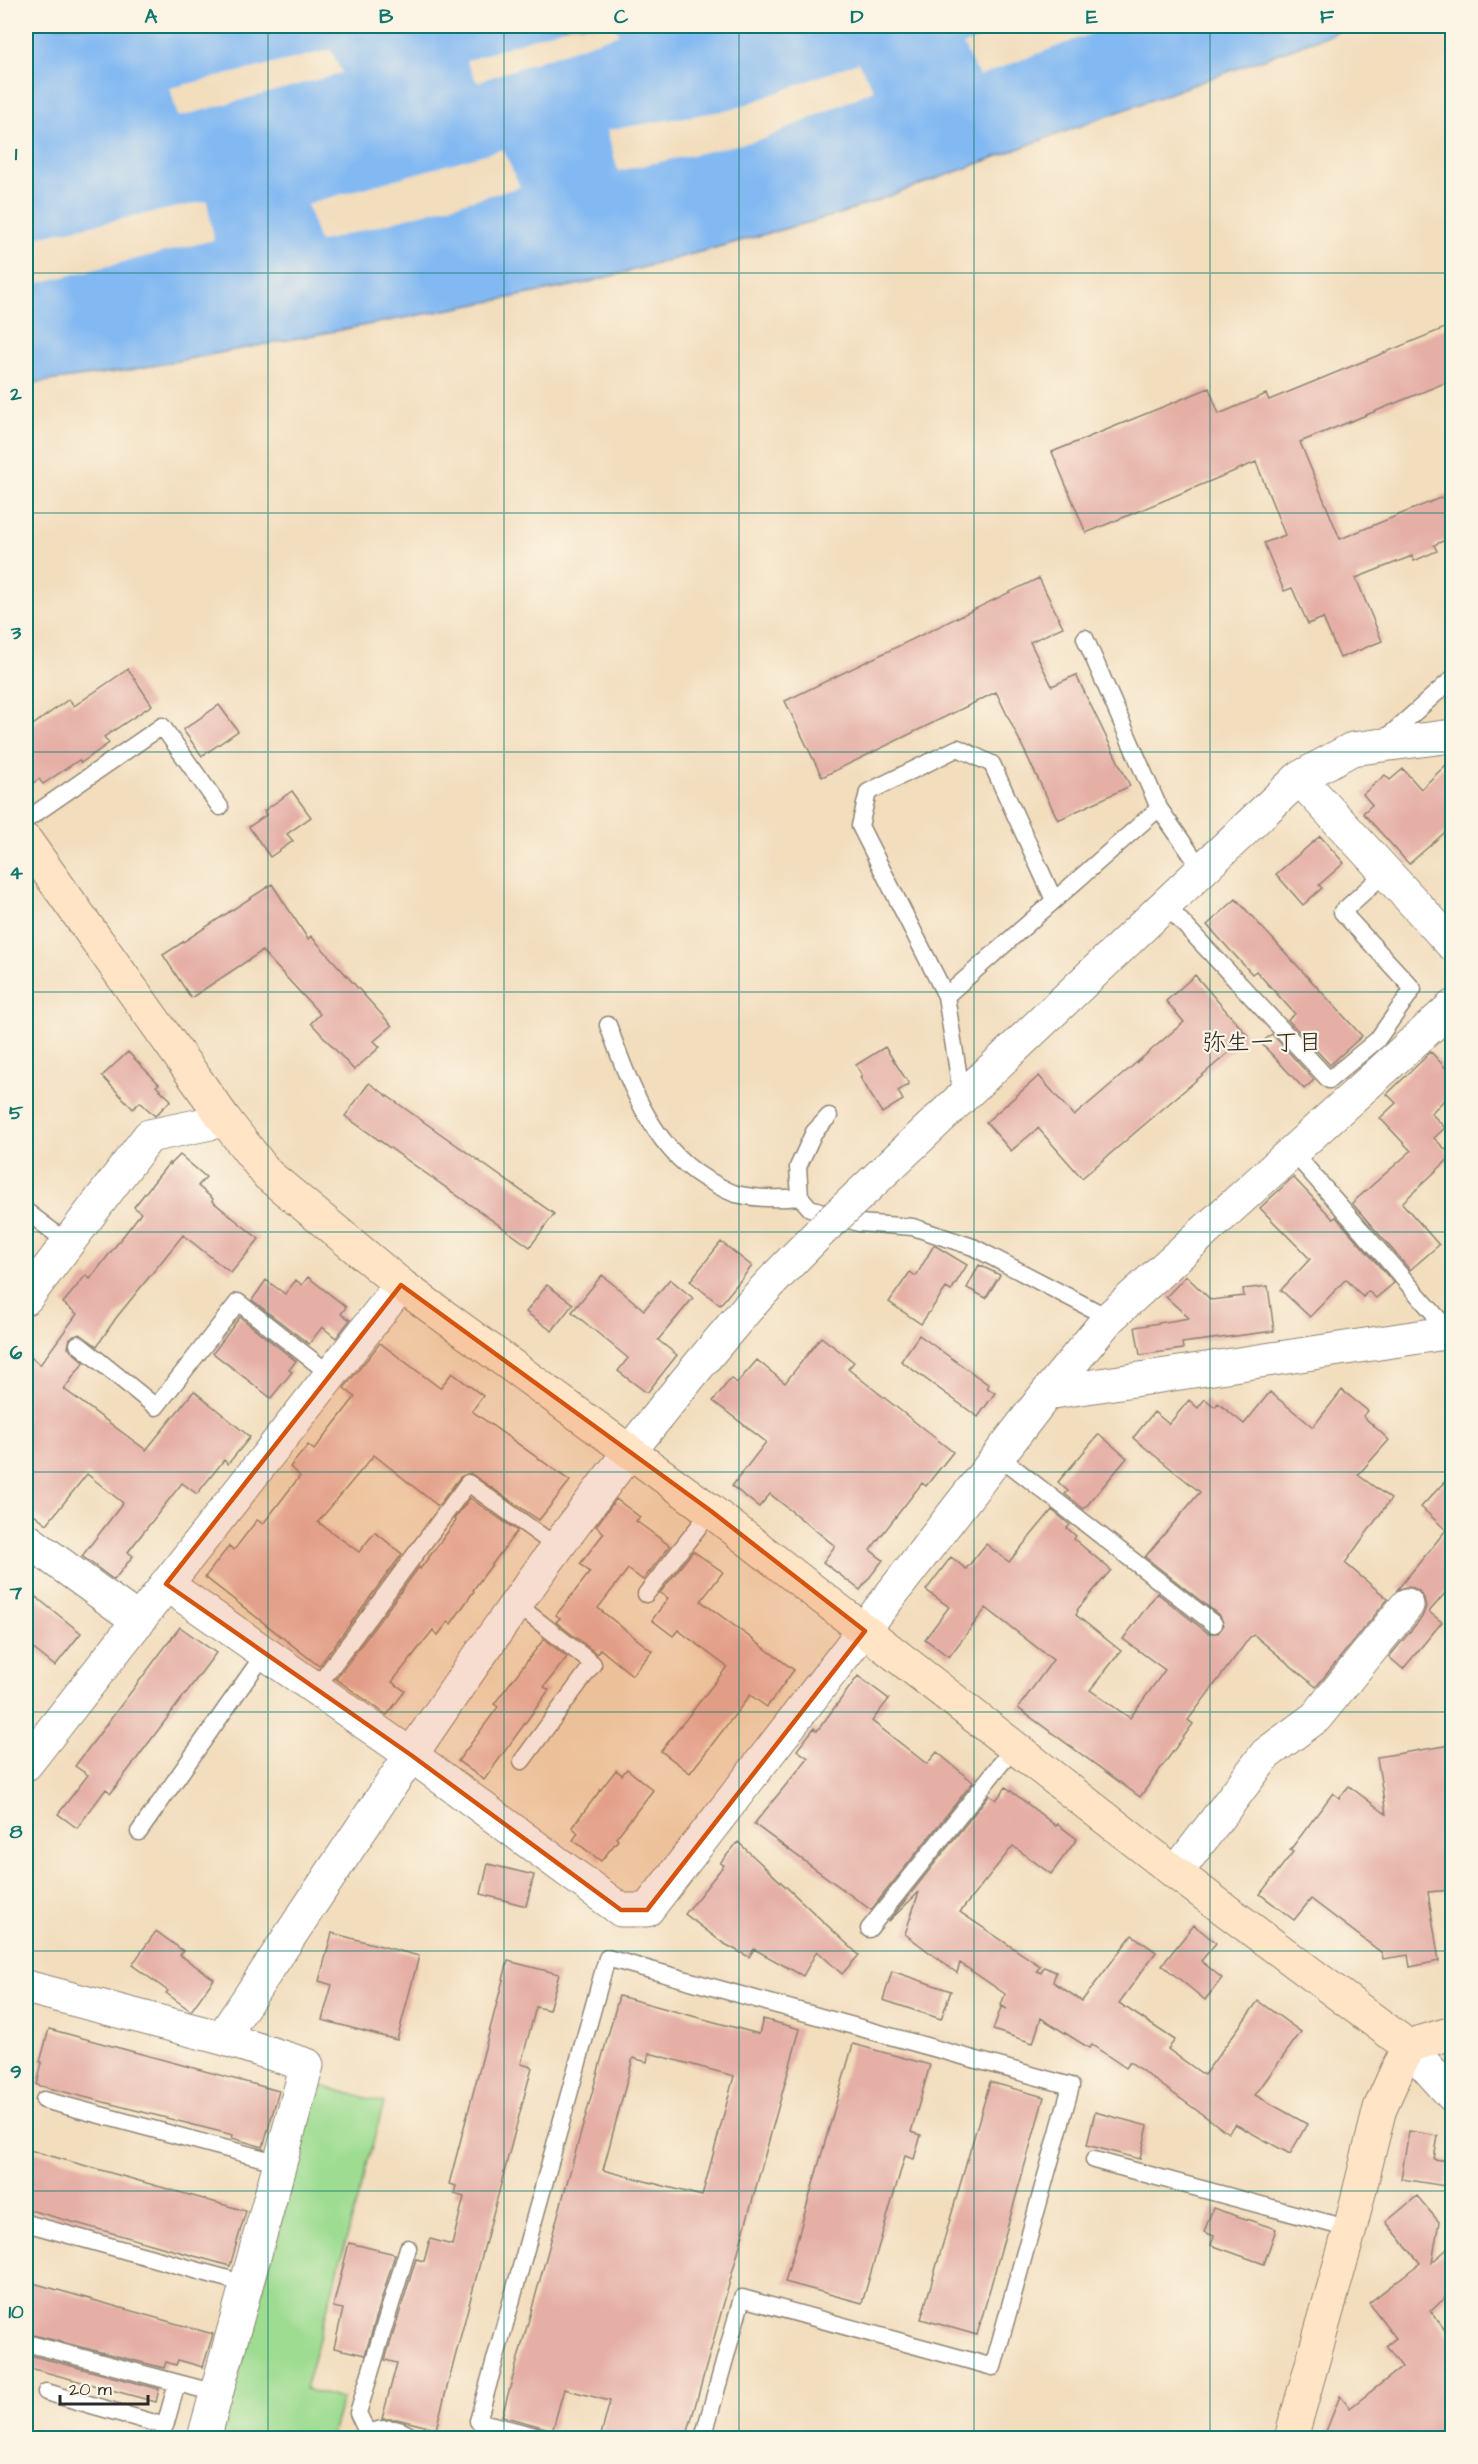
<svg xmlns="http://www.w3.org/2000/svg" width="1478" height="2464" font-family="'Architects Daughter','Klee One',sans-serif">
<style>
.green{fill:#9ddc91;stroke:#64845e;stroke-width:1.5}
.water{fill:#83b9f2;stroke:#57728e;stroke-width:1.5}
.pier{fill:#f2ddbd}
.building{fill:#e5afa6;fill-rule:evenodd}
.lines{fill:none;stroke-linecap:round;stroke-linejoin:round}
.lane-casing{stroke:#8e8474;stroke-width:19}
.street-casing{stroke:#8e8474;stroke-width:35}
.secondary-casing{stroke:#8e8474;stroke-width:35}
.lane{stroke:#fff;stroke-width:16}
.street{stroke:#fff;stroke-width:33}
.secondary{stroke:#ffe4c6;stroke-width:33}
.street-bridge-casing{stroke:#8e8474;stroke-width:35;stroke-linecap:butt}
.street-bridge{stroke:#fff;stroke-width:33}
.marked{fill:#d5540f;fill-opacity:0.2;stroke:#d5540f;stroke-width:4.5;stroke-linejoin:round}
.grid{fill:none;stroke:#0f766e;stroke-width:1.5;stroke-opacity:0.55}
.labels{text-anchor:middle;stroke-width:4.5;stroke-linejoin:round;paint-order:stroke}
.neighbourhood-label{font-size:24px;fill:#2b2b2b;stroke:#fcf5e5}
.neatline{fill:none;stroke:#0f766e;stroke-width:2}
.grid-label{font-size:20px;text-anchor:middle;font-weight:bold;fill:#0f766e}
</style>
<rect width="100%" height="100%" fill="#fcf5e5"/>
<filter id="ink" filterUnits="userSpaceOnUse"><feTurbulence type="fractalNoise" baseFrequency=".0167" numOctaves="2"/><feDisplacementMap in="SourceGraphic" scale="12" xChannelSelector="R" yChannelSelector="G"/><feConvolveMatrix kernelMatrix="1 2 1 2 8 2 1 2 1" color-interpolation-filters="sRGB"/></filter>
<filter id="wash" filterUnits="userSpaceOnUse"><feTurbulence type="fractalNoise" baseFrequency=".008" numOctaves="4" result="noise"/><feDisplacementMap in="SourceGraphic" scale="24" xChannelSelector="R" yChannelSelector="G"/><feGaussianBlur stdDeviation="1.35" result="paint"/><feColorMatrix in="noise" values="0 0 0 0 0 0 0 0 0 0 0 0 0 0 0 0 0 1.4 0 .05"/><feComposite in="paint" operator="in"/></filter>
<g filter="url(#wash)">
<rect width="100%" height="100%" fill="#f2ddbd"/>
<path class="green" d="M318 2085 384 2103 305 2389 342 2399 331 2438H221Z"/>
<path class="water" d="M26 26H1353L843 213 582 284 130 370 26 384Z"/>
<path class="pier" d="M570 26H615L619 34 477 82 466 61Z
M1015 26H1111L979 76 963 45Z
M331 50 342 73 178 117 170 88Z
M858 62 874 90 764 139 618 171 607 130 734 109Z
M503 149 520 187 319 242 307 204Z
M207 201 214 240 26 286V239Z"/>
<g id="blocks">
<path class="building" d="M1452 325V380L1300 442 1340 539 1452 493V537L1434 545 1437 551 1414 561 1412 556 1356 578 1382 641 1340 658 1323 618 1308 624 1292 588 1284 591 1264 543 1285 535 1256 462 1086 533 1052 452 1209 388 1219 414 1266 394 1269 400Z
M1039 578 1063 627 1030 642 1052 686 1076 675 1130 786 1058 820 996 692 822 777 785 701Z
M128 669 152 705 104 737 109 743 81 763 79 760 43 784 39 779 26 788V730L69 699 74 706Z
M219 705 238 731 202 756 183 730Z
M1452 759V826L1409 864 1363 813 1372 805 1363 794 1385 775 1390 780 1403 769 1421 789Z
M292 791 311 817 287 834 293 841 270 857 249 827 266 815 264 811Z
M1320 836 1344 863 1319 885 1322 888 1303 905 1276 874Z
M272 884 308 939 311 936 392 1026 374 1041 380 1047 354 1070 311 1023 320 1014 262 951 191 998 163 955Z
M1236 899 1362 1036 1330 1065 1288 1020 1295 1014 1256 971 1252 974 1207 925Z
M1195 975 1248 1036 1082 1178 1038 1128 1011 1151 986 1122 1039 1076 1074 1116 1184 1022 1166 1001Z
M1272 1034 1314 1080 1304 1089 1261 1043Z
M885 1047 909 1084 898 1091 903 1100 882 1113 860 1077 862 1075 856 1065Z
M128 1052 159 1084 156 1086 171 1100 155 1116 140 1102 133 1109 102 1076Z
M1431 1052 1452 1075V1093L1431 1113 1445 1128 1434 1138 1452 1156 1402 1203 1439 1245 1410 1270 1352 1203 1411 1151 1380 1118 1396 1103 1387 1094Z
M369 1083 554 1214 530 1247 345 1116Z
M180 1155 206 1177 198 1186 213 1199 212 1201 259 1239 231 1273 183 1235 116 1318 97 1346 80 1334 70 1338 68 1348 84 1362 64 1389 146 1450 194 1391 250 1437 228 1464 224 1460 197 1494 182 1483 128 1552 133 1556 114 1580 82 1556 123 1503 87 1474 47 1524 26 1508V1353L40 1365 77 1314 63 1303 86 1275 90 1279 141 1213 134 1207 169 1163 170 1165Z
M1293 1177 1333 1219 1336 1217 1394 1283 1376 1298 1368 1291 1363 1297 1346 1279 1310 1317 1281 1290 1310 1259 1260 1208Z
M721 1242 752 1266 720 1305 690 1281Z
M934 1245 967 1265 951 1291 946 1288 921 1324 889 1302 910 1272 916 1276Z
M979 1265 1000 1275 986 1298 967 1288Z
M602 1275 644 1310 670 1279 693 1298 658 1340 677 1355 647 1393 618 1371 628 1358 572 1312Z
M1186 1276 1211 1300 1244 1296 1243 1289 1268 1286 1274 1331 1182 1343 1183 1349 1140 1355 1135 1327 1189 1318 1166 1297Z
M308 1277 346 1307 341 1314 350 1320 336 1338 322 1327 309 1344 252 1300 266 1280 285 1294 296 1280 302 1285Z
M547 1285 573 1304 552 1331 526 1312Z
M240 1317 296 1361 289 1370 292 1372 271 1398 213 1353Z
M919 1335 989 1385 987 1388 995 1393 978 1417 901 1361Z
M821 1337 854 1362 848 1369 953 1452 926 1486 922 1483 870 1550 883 1560 860 1590 823 1562 835 1546 770 1494 759 1507 732 1486 766 1442 713 1401 731 1378 737 1383 757 1360 785 1383Z
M380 1343 440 1388 452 1373 483 1396 472 1411 570 1481 539 1520 470 1473 460 1477 438 1506 374 1455 318 1522 359 1552 375 1532 402 1554 319 1666 205 1577 229 1546 234 1550 257 1520 263 1524 300 1476 290 1467 308 1445 314 1450 355 1397 344 1388Z
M1342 1390 1368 1411 1363 1416 1389 1440 1358 1475 1391 1499 1345 1563 1388 1599 1316 1687 1254 1635 1250 1637 1188 1720 1193 1724 1140 1797 1018 1708 1053 1660 986 1608 949 1657 925 1639 949 1607 926 1590 951 1557 966 1569 986 1544 1009 1562 1052 1510 1070 1525 1067 1528 1076 1536 1074 1539 1111 1570 1077 1610 1078 1611 1076 1615 1121 1651 1090 1690 1130 1718 1165 1670 1123 1639 1157 1593 1208 1633H1218L1224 1625 1220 1616 1145 1557 1200 1492 1133 1438 1154 1412 1169 1424 1189 1400 1198 1408 1205 1399 1215 1407 1218 1403 1244 1424 1270 1392 1313 1427Z
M1099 1434 1127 1458 1084 1509 1065 1494 1068 1491 1058 1482Z
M1452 1474V1585L1429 1612 1442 1622 1403 1669 1389 1657 1422 1617 1426 1607 1424 1598 1418 1590 1409 1586 1397 1590 1446 1530 1421 1507Z
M470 1498 517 1531 473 1590 474 1591 451 1624 448 1622 438 1635 433 1630 392 1682 405 1691 387 1715 336 1679 419 1567 420 1569 456 1521 454 1519Z
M616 1499 640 1517 636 1521 670 1546 643 1580 628 1569 598 1608 652 1651 632 1675 600 1649 597 1654 556 1622 560 1618 556 1615 590 1572 580 1564 604 1533 596 1526Z
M693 1551 723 1572 701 1601 794 1670 767 1707 750 1695 690 1773 661 1751 727 1667 678 1630 673 1636 652 1620 668 1598 660 1593Z
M26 1589 81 1633 55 1666 26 1643Z
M180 1627 216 1653 111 1793 106 1789 77 1828 58 1814 88 1775 75 1766Z
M544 1639 567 1657 544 1687 549 1690 484 1780 458 1761 498 1707 494 1704Z
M858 1676 889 1699 872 1721 927 1764 937 1752 973 1782 871 1910 754 1824 808 1758 797 1750 814 1728 817 1731Z
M1452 1745V1890L1428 1892 1439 1961 1410 1967 1408 1955 1383 1959 1382 1953 1311 1899 1294 1920 1260 1894 1293 1852 1290 1850 1333 1793 1339 1798 1349 1786 1386 1814 1377 1757Z
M627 1769 653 1790 616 1838 618 1840 601 1861 573 1840 578 1833 572 1827 616 1770 622 1775Z
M1006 1787 1056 1826 1057 1824 1077 1839 1051 1874 1013 1846 960 1912 1040 1966 1037 1971 1041 1973 1044 1967 1056 1972 1053 1982 1082 2001 1132 1935 1156 1952 1119 2003 1175 2040 1168 2049 1204 2075 1258 2001 1301 2032 1255 2095 1307 2124 1290 2154 1235 2124 1228 2133 1130 2062 1126 2068 1092 2045 1089 2048 1041 2018 1033 2043 993 2030 1001 2007 1007 2009 1001 2005 1005 1994 960 1963 957 1973 905 1934 919 1892 888 1922 989 1795 996 1800Z
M738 1842 859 1955 842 1974 817 1951 803 1976 754 1949 749 1957 723 1943 685 1914 724 1865 720 1863Z
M488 1864 534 1875 526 1906 481 1894Z
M1194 1925 1216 1943 1201 1961 1222 1978 1205 2000 1162 1965Z
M156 1931 183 1951 180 1955 214 1979 191 2011 166 1993 168 1991 132 1965Z
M332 1933 419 1956 397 2040 322 2020 332 1985 319 1981Z
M508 1961 559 1974 549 2010 536 2007 521 2064 532 2067 436 2429 397 2419H382L397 2363 385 2360 416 2259 424 2261 430 2239 452 2245 464 2197 454 2194 456 2186 449 2184Z
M892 1971 951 1991 941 2019 883 2000Z
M619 1996 759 2034 763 2019 800 2029 686 2439H600L610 2401 564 2389 552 2432 546 2428 502 2416ZM649 2053 734 2076 702 2196 603 2170 633 2058 647 2062Z
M49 2029 279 2091 263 2147 232 2138 233 2135 37 2085 42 2062H40Z
M853 2044 930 2065 911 2132 921 2135 914 2159 905 2156 862 2303 785 2282Z
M990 2082 1044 2097 977 2335 921 2319Z
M1095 2112 1148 2126 1140 2159 1087 2145Z
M1409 2131 1438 2136 1434 2159 1449 2161 1445 2186 1401 2179Z
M26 2149 246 2211 230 2266 26 2209Z
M1417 2196 1439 2222 1432 2262 1452 2245V2291L1431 2311 1452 2340V2439H1323L1340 2396 1350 2408 1402 2367 1386 2346 1396 2338 1369 2303 1420 2263 1386 2222Z
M1213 2208 1276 2229 1264 2264 1211 2245 1214 2236 1204 2232Z
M349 2243 395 2254 365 2355 334 2348 343 2309 333 2307Z
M26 2281 213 2334 203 2367 178 2360 176 2365 166 2362 164 2368 26 2333Z
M26 2354 159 2389 156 2402 26 2367Z"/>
</g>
</g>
<g filter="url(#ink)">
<use href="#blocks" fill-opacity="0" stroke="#8e8474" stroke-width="1.5"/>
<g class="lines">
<g class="lane-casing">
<path id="lane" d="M1085 638 1159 808
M1384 740 1452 679
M26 820 162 726 220 807
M1165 904 1329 1080 1377 1040 1413 989 1342 912 1386 872
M946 996 860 826 868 792 958 748 992 764 1054 900
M608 1025C630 1085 654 1154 715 1184 722 1188 729 1192 736 1194 757 1199 779 1199 800 1197
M962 1097 946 996 1159 808 1202 870
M829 1116 814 1132 798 1167 800 1197 810 1208 859 1223 913 1227 973 1247 1109 1318
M1293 1152 1451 1333
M26 1211 68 1243
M78 1344 156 1407 238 1302 330 1374
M999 1456 1214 1624
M646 1594 711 1511
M515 1603 593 1664 522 1761
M316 1688 468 1483 557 1547
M139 1832 265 1653
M869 1929 1015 1746
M44 2100 280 2163
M1094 2160 1350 2229
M26 2223 246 2284
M26 2343 216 2393
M46 2392 165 2426 177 2383
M368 2434 358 2413 408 2248
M363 2438C376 2426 399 2425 412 2438
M543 2438 478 2421 607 1958 1071 2086 993 2367 742 2298 703 2438"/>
</g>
<g class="street-casing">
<path id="street" d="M1299 778 1452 944
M858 1196 1299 778 1352 749 1452 736
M26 1298 149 1136 225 1120
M1047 1393 1109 1318 1452 1007
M26 1539 139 1621
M166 1584 411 1755 621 1910H647L1047 1393 1452 1332
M26 1764 401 1285
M1176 1873 1266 1754 1316 1717 1407 1605
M26 1987 222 2038 307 2065 204 2438
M222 2038C386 1792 545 1543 738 1319 764 1288 793 1260 821 1231
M1408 2046 1452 2095"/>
</g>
<g class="secondary-casing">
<path id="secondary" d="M26 841 225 1120 268 1175 401 1285 711 1511 1176 1873 1408 2046 1452 2033
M1291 2438 1350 2229 1380 2108 1408 2046"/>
</g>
<use href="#lane" class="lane"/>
<use href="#street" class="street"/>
<use href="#secondary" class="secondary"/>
<g class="street-bridge-casing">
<path id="street-bridge" d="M821 1231 858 1196"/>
</g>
<use href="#street-bridge" class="street-bridge"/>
</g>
</g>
<path class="marked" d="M401 1285 711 1511 865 1631 647 1910H621L411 1755 166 1584Z"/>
<path class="grid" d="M268 26V2438M504 26V2438M739 26V2438M974 26V2438M1210 26V2438M26 273H1452M26 513H1452M26 752H1452M26 992H1452M26 1232H1452M26 1472H1452M26 1712H1452M26 1951H1452M26 2191H1452"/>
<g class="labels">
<g class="neighbourhood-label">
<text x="1262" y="1050">弥生一丁目</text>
</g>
</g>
<rect width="1478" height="2464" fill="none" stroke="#fcf5e5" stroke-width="66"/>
<path d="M60 2395v9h88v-9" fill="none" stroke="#2b2b2b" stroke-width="3"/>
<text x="69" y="2395" font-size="18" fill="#2b2b2b" stroke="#fcf5e5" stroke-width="4.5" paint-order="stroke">20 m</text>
<rect x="33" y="33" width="1412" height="2398" class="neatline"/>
<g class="grid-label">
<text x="151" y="23">A</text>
<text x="386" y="23">B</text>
<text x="621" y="23">C</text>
<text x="857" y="23">D</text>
<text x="1092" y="23">E</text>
<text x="1327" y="23">F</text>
<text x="16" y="160">1</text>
<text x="16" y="400">2</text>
<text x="16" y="639">3</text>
<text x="16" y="879">4</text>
<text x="16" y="1119">5</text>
<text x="16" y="1359">6</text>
<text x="16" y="1599">7</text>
<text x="16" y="1838">8</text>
<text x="16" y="2078">9</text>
<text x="16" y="2318">10</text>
</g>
</svg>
